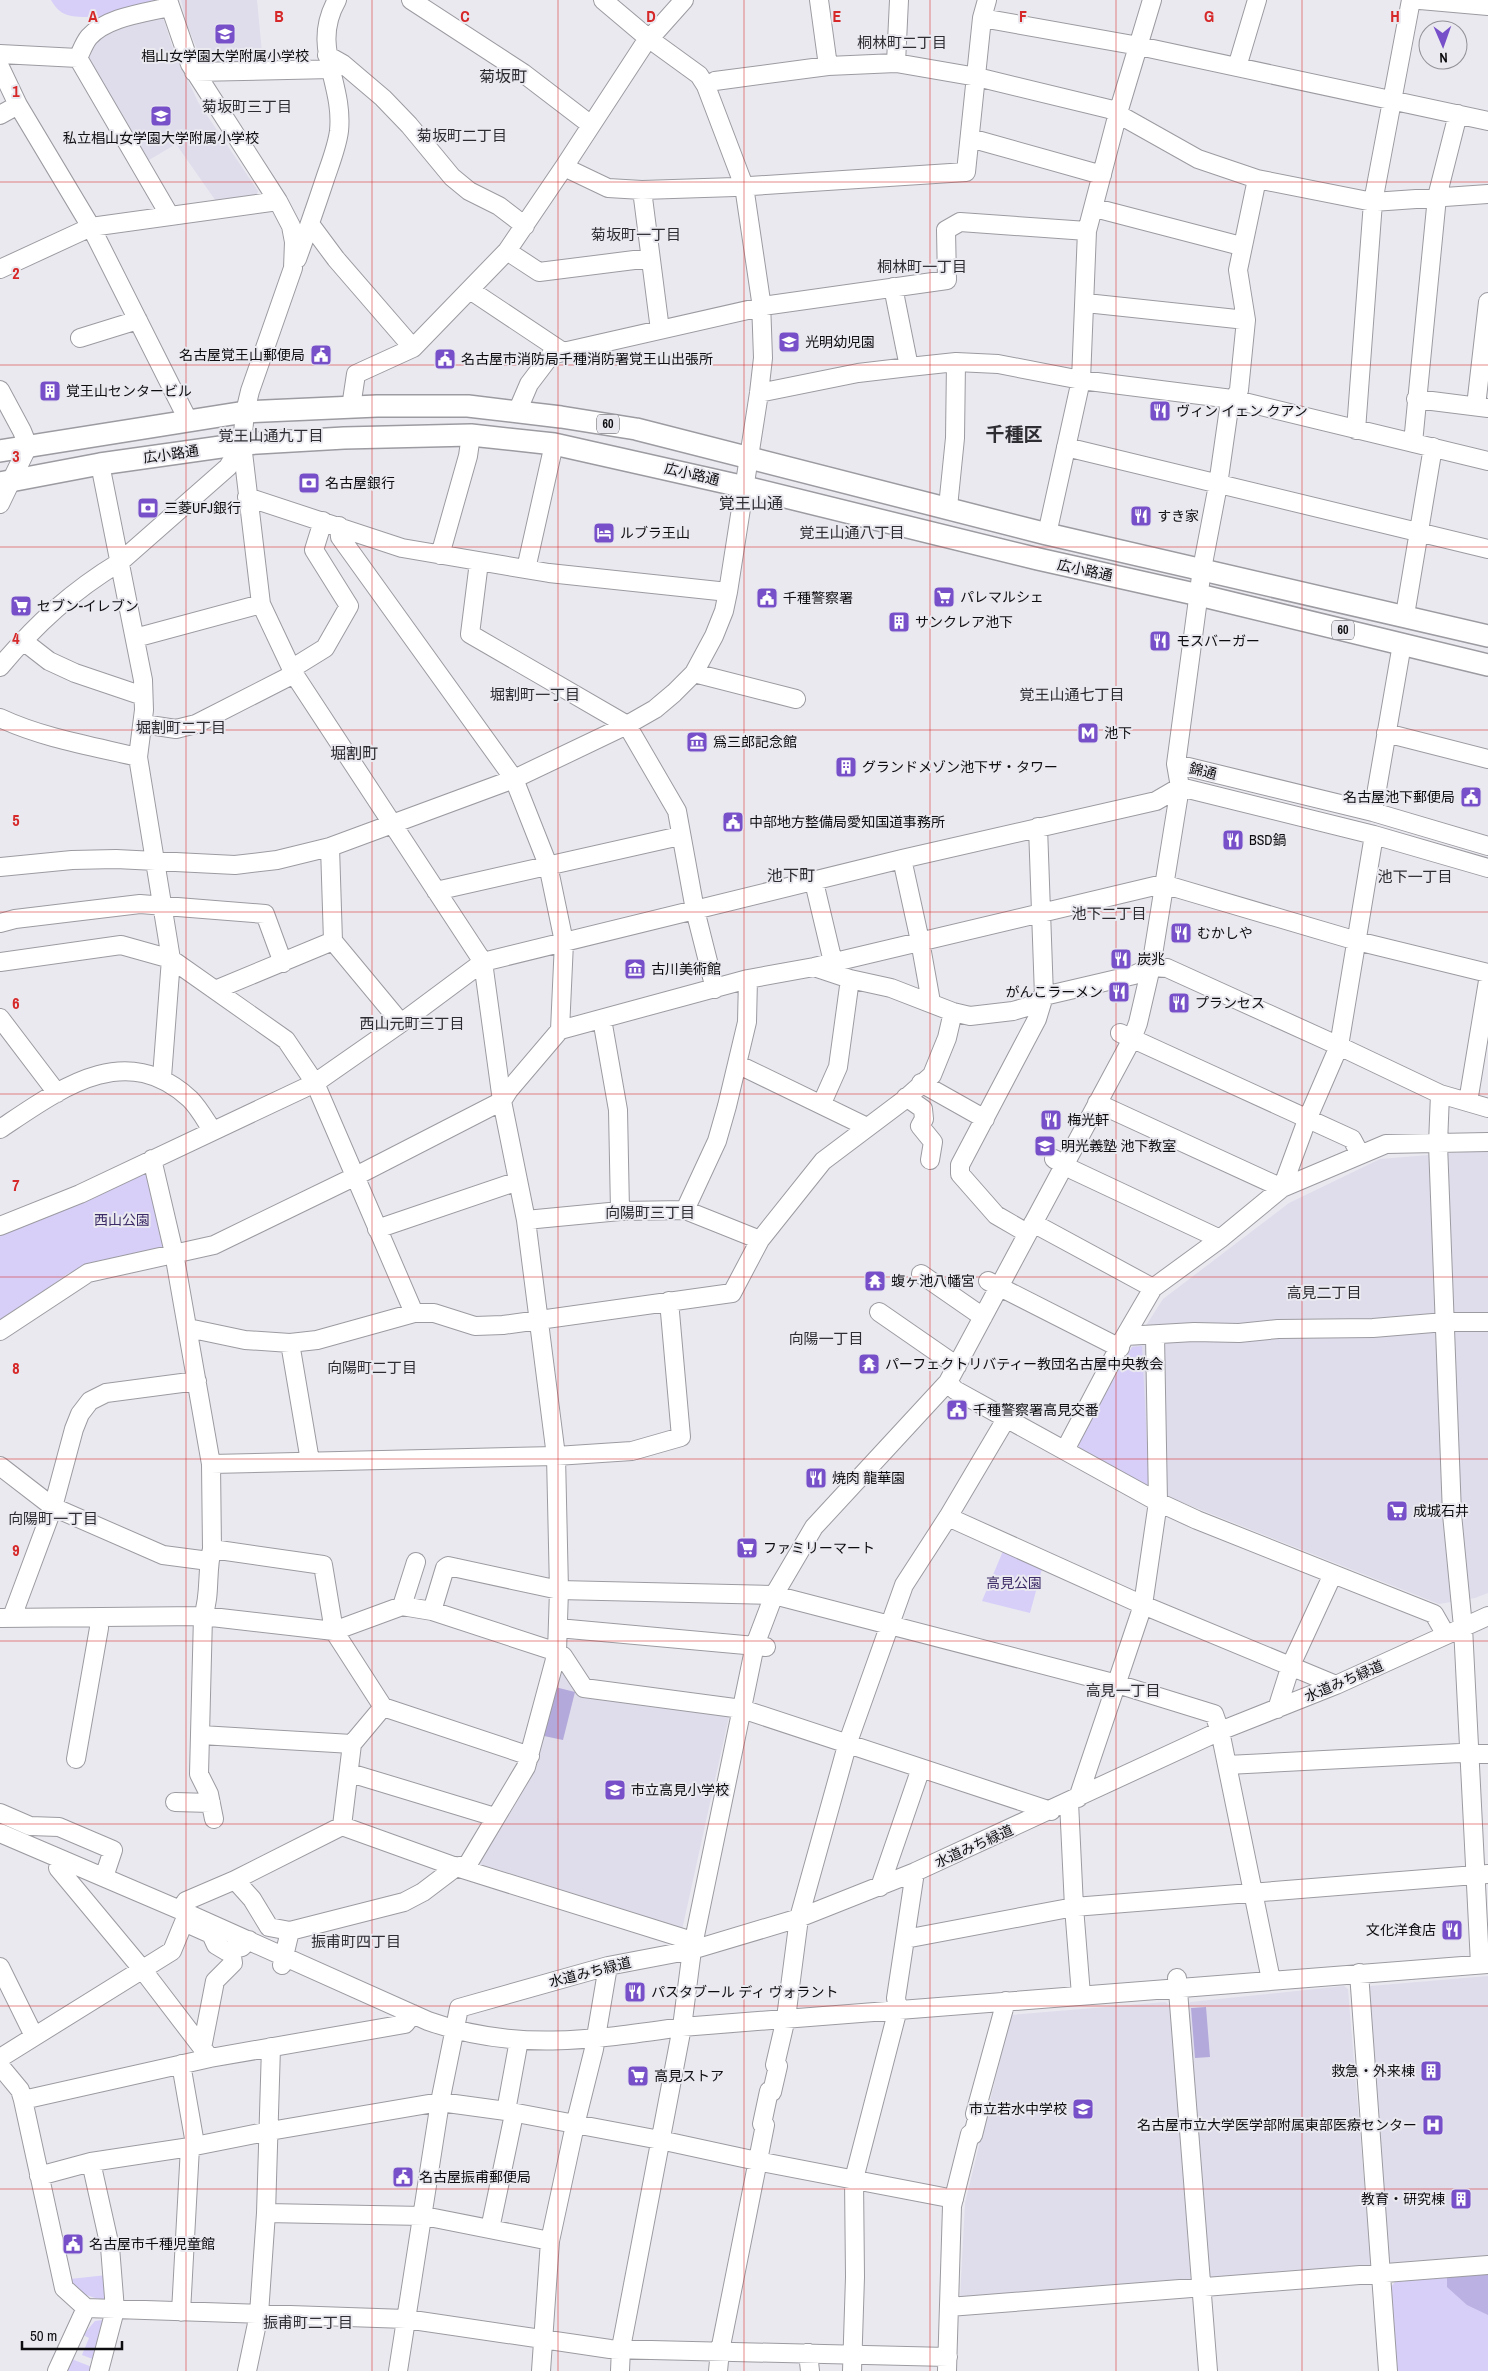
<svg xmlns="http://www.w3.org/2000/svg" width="1488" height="2371" font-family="'Archivo Narrow','Noto Sans JP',sans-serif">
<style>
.built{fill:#dfddeb}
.green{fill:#d7cff8}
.forest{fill:#bbb1e2}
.water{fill:#b4a9db}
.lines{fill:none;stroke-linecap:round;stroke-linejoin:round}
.minor-casing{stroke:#9c9ba1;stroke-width:20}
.major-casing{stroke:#9c9ba1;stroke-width:24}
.minor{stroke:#fff;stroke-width:18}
.major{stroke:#fff;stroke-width:21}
.grid{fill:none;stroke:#d62828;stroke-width:1;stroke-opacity:0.55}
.labels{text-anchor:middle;stroke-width:4;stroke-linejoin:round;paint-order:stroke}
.shield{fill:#eae9f0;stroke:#4f4f52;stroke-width:1}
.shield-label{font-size:12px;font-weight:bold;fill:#0d0d0f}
.poi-label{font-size:14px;fill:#0d0d0f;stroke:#eae9f0;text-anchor:start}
.street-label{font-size:14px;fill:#0d0d0f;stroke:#eae9f0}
.park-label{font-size:14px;fill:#3c2b66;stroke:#eae9f0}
.neighbourhood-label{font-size:15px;fill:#2e2d32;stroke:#eae9f0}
.quarter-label{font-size:16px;fill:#2e2d32;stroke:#eae9f0}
.district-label{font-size:19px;font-weight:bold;fill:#2e2d32;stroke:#eae9f0}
.grid-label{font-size:16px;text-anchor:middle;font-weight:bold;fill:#d62828;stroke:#eae9f0;stroke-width:4;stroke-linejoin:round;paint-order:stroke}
</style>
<rect width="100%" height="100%" fill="#eae9f0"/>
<path class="built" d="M181 0H257L263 63 207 65 202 61 187 25Z
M157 15 164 20 172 46 198 102 258 191 256 198 218 204 176 144 144 163 88 70 90 45 111 29Z
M1488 1150V1593L1475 1598 1439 1604 1171 1498 1074 1446 1132 1347 1163 1299 1289 1203 1380 1159Z
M557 1663 580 1692 730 1712 682 1930 482 1868 477 1861 533 1762Z
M1488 1976V2258L1394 2266 1389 2261 1367 1992 1370 1986Z
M1344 1986 1348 1989 1371 2263 1368 2267 1212 2280 1208 2275 1187 2006 1190 2002Z
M1165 2002 1171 2006 1191 2283 960 2298 965 2203 1011 2015Z"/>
<path class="green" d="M51 0H158L157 4 92 26 88 17C70 17 60 16 51 0Z
M146 1169 166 1248 88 1266 69 1273 4 1319H0V1232Z
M1142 1346 1149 1485 1147 1486 1080 1448 1077 1444 1132 1347Z
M1003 1551 1042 1569 1030 1613 982 1601Z
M1488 2274V2371H1397L1390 2288 1395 2282Z
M107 2275 110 2300C96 2299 75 2295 70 2279Z
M102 2320 109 2321 98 2361 82 2355 89 2338 83 2335 95 2321Z
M69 2358 97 2369V2371H63Z"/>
<path class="forest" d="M1488 2274V2315L1467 2305 1447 2287V2277Z"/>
<path class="water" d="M555 1687 575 1692 563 1740 544 1736Z
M1206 2007 1210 2057 1195 2058 1191 2008Z"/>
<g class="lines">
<g class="minor-casing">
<path id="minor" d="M168 0 190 64 278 201 291 226 294 242 293 268 250 391 245 412 242 444 261 604 294 674 483 962 502 1101 526 1220 556 1456 559 1590 557 1652 526 1767 468 1864 456 1867 423 1892 404 1902 290 1931 282 1965
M411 0 523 73 591 125
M819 0 828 66
M1420 0 1488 6
M982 18 1139 46 1488 121
M0 54 78 58 170 216
M327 55 343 64 383 98 409 125 452 177 469 191 499 206 525 226
M78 58C81 52 84 43 89 37 107 17 144 13 169 7
M896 63 899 0
M0 67 18 105 91 227 189 422
M1237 67 1257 0
M194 72 332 69
M706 86 715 81 828 66 896 63 977 77 1109 109 1198 159 1257 179 1373 202 1488 194
M0 115 18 105
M970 138 1102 175
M564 167 608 188 642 190 735 187 966 172 982 18 987 0
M642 190 660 330
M1095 208 1241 246
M310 224 336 259 413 348
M507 251 539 272 650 258
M297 259C307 232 316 206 325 179 330 164 337 147 339 131 344 82 310 47 337 0
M0 269 91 227 278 201
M893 287 909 367
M470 290 563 352 770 305 947 280 946 230 960 222 1087 231
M1086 303 1246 320
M80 338 138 320
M0 390 22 431 28 446 0 504
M759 393 858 373 909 367 956 362 998 364 1081 380 1232 399 1488 461
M1416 399 1488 408
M1476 406 1488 302
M351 407 356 374 413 348 507 251 564 167 643 46 684 0
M517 412 529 384 551 355 563 352
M1356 430 1373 202 1411 0
M1413 443 1437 197 1458 114
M1066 447 1488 549
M100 464 143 680 144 710 138 757 171 959 162 1077
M247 497 402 548 549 573 728 592
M948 507 955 438 956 362
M339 526 340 537 514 779 548 865 564 942 560 1030
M1047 534 1081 380 1087 231 1118 113 1152 0
M440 555 468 456 471 435
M479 562 470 634 627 725 677 811 695 910 715 989
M526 569 554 444
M1405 615 1433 447
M135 638 261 604
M22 640 49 661 75 673 143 696
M0 667C36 624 72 591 120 562L228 467 242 444
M291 669 325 648 349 606 314 550 323 521
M694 673 796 699
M0 718C43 738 91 746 138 757
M143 724 176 729 196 724 294 674
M1386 733 1488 759
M1176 764 1373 812 1488 846
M1373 812 1402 644
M330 847 333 941 401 1023
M902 859 920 941 931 1002
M0 867 72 860 116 859 235 865 277 860 330 847 514 779 627 725 655 709 674 693 694 673 714 636 724 611 728 592 759 393 763 358 761 301 744 186 706 86 699 75 648 38 603 0
M814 882 833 962
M436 891 680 836
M0 923 15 919 140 904 265 914 283 963
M0 962 121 945 171 959 286 1040 315 1083 414 1313
M814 967 850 979 891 988 953 1012 970 1016 1013 1011 1030 1006 1044 996 1134 975 1151 967 1167 968 1339 1046 1440 1094 1488 1108
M215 990 333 941
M0 1018 57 1093
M602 1019 618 1110 620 1211
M1120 1033 1352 1139 1360 1154
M737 1064 867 1127
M921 1083 985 1119
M1440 1094 1438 1144 1452 1514 1463 1627 1480 1964
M906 1097 923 1109 924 1119 920 1126 933 1142 930 1160
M1468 1102 1488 981
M822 1103 838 1067 850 979
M1097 1103 1282 1188 1307 1120 1339 1046 1374 835
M0 1129C60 1089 125 1039 190 1099 199 1108 206 1121 212 1130
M152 1159 174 1253 211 1464 212 1549C206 1571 211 1595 203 1616L199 1774 209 1794 214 1819
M1054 1159 1073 1170 1220 1239
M685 1210 717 1141 727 1106 747 1022 748 979
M526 1220 620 1211 685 1210 760 1240
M1033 1223 1153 1288
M0 1226 80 1194 315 1083 401 1023 483 962 902 859 1156 801 1180 787 1374 835 1488 868
M377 1229 518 1181
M1027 1233 996 1215 960 1174V1165L1037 1019 1044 996 1038 827
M921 1274 983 1317
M988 1281 1120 1348
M879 1312 957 1366
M188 1328 245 1340 290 1343 317 1340 414 1313H434L475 1326 503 1325 732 1293 760 1240 823 1161 904 1100 932 1075 947 1038 953 1012
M0 1331 88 1273 214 1245 354 1177 502 1101 509 1090 560 1030 748 979 814 967 1163 884 1357 941 1488 973
M1125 1336 1153 1288 1220 1239 1282 1188 1386 1144 1488 1142
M290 1343 310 1461
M948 1382 955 1390 1158 1502 1197 1520 1434 1614 1446 1635
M1065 1450 1125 1336 1194 1332 1239 1333 1278 1329 1373 1328 1445 1322H1488
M211 1464 556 1456 632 1451 681 1437 669 1301
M0 1466 53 1507 163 1555 209 1561
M948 1517 1143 1605 1336 1685
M212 1549 323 1565 334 1631 383 1707 530 1756
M402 1606 416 1562
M432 1611 445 1568 448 1566 559 1590 774 1595 1117 1684 1214 1714 1220 1731 1271 1980
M12 1617 53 1507 74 1429 80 1414 90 1401 106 1393 197 1381
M0 1618 203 1616 334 1631 402 1606 432 1611 557 1652 563 1656 584 1688 742 1709 1051 1811
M558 1628 766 1647
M1277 1709 1291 1665 1333 1574
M201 1735 352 1744
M76 1759 99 1628 98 1618
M1227 1765 1460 1753 1488 1754
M350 1773 495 1817
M1078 1798 1143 1605 1158 1502 1155 1336
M175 1802 211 1803
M1069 1802 1074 1907 1081 1995
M0 1813 30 1826 59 1827 113 1850 104 1877
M342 1826 456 1867 686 1939 692 1950
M0 1833 180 1910 428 2021C514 2052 593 2040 682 2027L1488 1964
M58 1868 142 1969 210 2058
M235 1880 252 1899 269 1927 290 1931
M880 1887 921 1768
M180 1910 186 1901 235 1880 342 1826 352 1744 383 1707
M193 1926 211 1934 216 1945 226 1951 242 1947 249 1940
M905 1939 1074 1907 1488 1874
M0 1967 34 2036
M1359 1973 1388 2371
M1177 1978 1208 2371
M202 2048 215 1981 233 1963 231 1950
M0 2058 172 1951 184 1922
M181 2064 195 2144
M0 2066 20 2090 23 2100 64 2288 86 2308 406 2319 610 2349 948 2357
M23 2100 210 2058 405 2024 413 2014
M506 2111 519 2040
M91 2162 110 2247 115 2310 99 2371
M39 2176 91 2162 190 2147 270 2131 440 2102 506 2111 660 2140 757 2161 954 2199
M266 2213 424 2216 550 2241
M490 2229 514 2114
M949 2307 1488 2265
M181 2312 190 2147
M808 2353 810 2371
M57 2371 86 2308
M247 2371 259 2314 266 2213 271 2047
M398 2371 440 2102 459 2008 608 1966 692 1950 799 1918 915 1872 1220 1731 1336 1685 1488 1616
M541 2371 550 2241 575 2125 594 2049 608 1966
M620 2371 621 2348 682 2027 692 1950 755 1645 774 1595 814 1527 948 1382 1132 1039 1138 1023 1151 967 1180 787 1176 764 1202 569 1218 485 1229 408 1239 390 1246 320 1238 270 1257 179
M718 2371 720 2351 765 2125 762 2124 769 2091 772 2092 778 2066 775 2065 786 2018 799 1918 848 1742 904 1585 948 1517 1006 1419
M852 2371 855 2277 854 2179 898 2009 896 1998 915 1872
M947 2371 952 2206 970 2134 973 2135 978 2115 975 2114 1006 2001"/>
</g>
<g class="major-casing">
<path id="major" d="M0 451 245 412 377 406H468L561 417 636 429 1047 534 1488 636
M0 483 100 464 242 444 344 438 471 435 554 444 745 487 1038 559 1199 595 1488 665"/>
</g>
<use href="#minor" class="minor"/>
<use href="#major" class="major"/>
</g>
<path class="grid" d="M186 0V2371M372 0V2371M558 0V2371M744 0V2371M930 0V2371M1116 0V2371M1302 0V2371M0 182H1488M0 365H1488M0 547H1488M0 730H1488M0 912H1488M0 1094H1488M0 1277H1488M0 1459H1488M0 1641H1488M0 1824H1488M0 2006H1488M0 2189H1488"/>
<defs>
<g id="school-square" transform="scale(1.125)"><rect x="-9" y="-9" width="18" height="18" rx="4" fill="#7750c9" stroke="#eae9f0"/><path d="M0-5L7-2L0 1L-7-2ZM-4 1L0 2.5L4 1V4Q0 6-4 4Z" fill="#fff"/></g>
<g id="civic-square" transform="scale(1.125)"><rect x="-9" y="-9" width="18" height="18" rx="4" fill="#7750c9" stroke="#eae9f0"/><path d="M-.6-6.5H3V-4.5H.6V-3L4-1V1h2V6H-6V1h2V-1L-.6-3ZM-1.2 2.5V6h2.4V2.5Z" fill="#fff"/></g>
<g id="building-square" transform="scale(1.125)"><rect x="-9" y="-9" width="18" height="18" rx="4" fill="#7750c9" stroke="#eae9f0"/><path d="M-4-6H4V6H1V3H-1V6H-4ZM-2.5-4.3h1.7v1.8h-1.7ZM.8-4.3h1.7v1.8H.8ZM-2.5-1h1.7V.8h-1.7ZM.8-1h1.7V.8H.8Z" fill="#fff"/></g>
<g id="restaurant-square" transform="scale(1.125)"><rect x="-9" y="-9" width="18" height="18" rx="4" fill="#7750c9" stroke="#eae9f0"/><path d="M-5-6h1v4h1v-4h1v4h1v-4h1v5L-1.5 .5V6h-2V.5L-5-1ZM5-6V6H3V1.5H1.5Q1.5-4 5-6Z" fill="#fff"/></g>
<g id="bank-square" transform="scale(1.125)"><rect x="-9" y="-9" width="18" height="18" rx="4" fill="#7750c9" stroke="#eae9f0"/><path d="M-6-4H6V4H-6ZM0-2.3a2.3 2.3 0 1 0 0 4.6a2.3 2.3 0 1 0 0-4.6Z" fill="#fff"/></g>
<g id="hotel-square" transform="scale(1.125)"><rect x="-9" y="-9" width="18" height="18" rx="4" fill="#7750c9" stroke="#eae9f0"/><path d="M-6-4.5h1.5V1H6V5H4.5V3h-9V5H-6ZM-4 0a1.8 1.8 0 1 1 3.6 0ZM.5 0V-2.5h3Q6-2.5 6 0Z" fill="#fff"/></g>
<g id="supermarket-square" transform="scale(1.125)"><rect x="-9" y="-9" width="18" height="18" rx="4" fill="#7750c9" stroke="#eae9f0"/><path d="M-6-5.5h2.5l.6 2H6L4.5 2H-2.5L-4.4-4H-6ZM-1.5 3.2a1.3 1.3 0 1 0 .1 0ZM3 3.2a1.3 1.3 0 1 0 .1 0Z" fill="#fff"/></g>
<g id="metro-square" transform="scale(1.125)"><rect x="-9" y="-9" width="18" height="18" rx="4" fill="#7750c9" stroke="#eae9f0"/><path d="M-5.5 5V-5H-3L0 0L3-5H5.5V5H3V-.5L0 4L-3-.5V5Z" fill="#fff"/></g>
<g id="museum-square" transform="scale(1.125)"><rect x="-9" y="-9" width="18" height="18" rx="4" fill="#7750c9" stroke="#eae9f0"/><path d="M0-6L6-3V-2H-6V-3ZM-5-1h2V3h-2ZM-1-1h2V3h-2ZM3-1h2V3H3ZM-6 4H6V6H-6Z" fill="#fff"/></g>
<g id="temple-square" transform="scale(1.125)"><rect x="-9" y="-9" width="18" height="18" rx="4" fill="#7750c9" stroke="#eae9f0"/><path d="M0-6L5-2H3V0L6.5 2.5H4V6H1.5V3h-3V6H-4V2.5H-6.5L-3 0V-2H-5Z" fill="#fff"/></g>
<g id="hospital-square" transform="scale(1.125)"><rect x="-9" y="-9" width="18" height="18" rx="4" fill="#7750c9" stroke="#eae9f0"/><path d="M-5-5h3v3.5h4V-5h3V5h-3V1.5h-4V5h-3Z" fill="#fff"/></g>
</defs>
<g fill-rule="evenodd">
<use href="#school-square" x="225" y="34"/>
<use href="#school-square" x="161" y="116"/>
<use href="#school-square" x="789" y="342"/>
<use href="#civic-square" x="321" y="355"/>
<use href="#civic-square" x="445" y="359"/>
<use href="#building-square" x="50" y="391"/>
<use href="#restaurant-square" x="1160" y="411"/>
<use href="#bank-square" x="309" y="483"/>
<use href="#bank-square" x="148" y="508"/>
<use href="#restaurant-square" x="1141" y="516"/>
<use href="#hotel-square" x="604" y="533"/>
<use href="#supermarket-square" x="944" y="597"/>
<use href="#civic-square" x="767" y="598"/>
<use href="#supermarket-square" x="21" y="606"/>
<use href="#building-square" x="899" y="622"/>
<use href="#restaurant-square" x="1160" y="641"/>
<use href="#metro-square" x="1088" y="733"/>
<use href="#museum-square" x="697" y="742"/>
<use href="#building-square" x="846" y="767"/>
<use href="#civic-square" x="1471" y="797"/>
<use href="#civic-square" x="733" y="822"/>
<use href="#restaurant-square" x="1233" y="840"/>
<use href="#restaurant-square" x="1181" y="933"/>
<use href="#restaurant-square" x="1121" y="959"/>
<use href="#museum-square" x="635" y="969"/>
<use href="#restaurant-square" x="1119" y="992"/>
<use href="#restaurant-square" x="1179" y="1003"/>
<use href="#restaurant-square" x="1051" y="1120"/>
<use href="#school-square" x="1045" y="1146"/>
<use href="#temple-square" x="875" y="1281"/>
<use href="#temple-square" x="869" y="1364"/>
<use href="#civic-square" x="957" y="1410"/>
<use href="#restaurant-square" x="816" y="1478"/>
<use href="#supermarket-square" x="1397" y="1511"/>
<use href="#supermarket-square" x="747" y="1548"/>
<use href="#school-square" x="615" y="1790"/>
<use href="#restaurant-square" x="1452" y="1930"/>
<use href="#restaurant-square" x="635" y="1992"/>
<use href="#building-square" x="1431" y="2071"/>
<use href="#supermarket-square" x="638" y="2076"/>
<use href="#school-square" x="1083" y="2109"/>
<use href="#hospital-square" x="1433" y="2125"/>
<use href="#civic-square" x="403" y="2177"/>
<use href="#building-square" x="1461" y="2199"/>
<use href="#civic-square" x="73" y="2244"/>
</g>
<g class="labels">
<g class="shield">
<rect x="597" y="414.5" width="22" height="19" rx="4"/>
<rect x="1332" y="620.5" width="22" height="19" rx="4"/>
</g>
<g class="shield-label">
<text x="608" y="428">60</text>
<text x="1343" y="634">60</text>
</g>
<g class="poi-label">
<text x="225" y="61" text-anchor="middle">椙山女学園大学附属小学校</text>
<text x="161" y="143" text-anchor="middle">私立椙山女学園大学附属小学校</text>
<text x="805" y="347">光明幼児園</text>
<text x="305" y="360" text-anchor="end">名古屋覚王山郵便局</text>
<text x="461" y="364">名古屋市消防局千種消防署覚王山出張所</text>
<text x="66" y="396">覚王山センタービル</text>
<text x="1176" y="416">ヴィン イェン クアン</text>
<text x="325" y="488">名古屋銀行</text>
<text x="164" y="513">三菱UFJ銀行</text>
<text x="1157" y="521">すき家</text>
<text x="620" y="538">ルブラ王山</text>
<text x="960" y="602">パレマルシェ</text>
<text x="783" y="603">千種警察署</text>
<text x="37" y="611">セブン-イレブン</text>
<text x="915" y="627">サンクレア池下</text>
<text x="1176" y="646">モスバーガー</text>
<text x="1104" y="738">池下</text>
<text x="713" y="747">爲三郎記念館</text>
<text x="862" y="772">グランドメゾン池下ザ・タワー</text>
<text x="1455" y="802" text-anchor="end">名古屋池下郵便局</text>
<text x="749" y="827">中部地方整備局愛知国道事務所</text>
<text x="1249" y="845">BSD鍋</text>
<text x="1197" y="938">むかしや</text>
<text x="1137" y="964">炭兆</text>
<text x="651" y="974">古川美術館</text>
<text x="1103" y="997" text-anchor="end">がんこラーメン</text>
<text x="1195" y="1008">プランセス</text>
<text x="1067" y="1125">梅光軒</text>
<text x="1061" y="1151">明光義塾 池下教室</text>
<text x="891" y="1286">蝮ヶ池八幡宮</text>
<text x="885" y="1369">パーフェクトリバティー教団名古屋中央教会</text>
<text x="973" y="1415">千種警察署高見交番</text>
<text x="832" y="1483">焼肉 龍華園</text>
<text x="1413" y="1516">成城石井</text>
<text x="763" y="1553">ファミリーマート</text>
<text x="631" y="1795">市立高見小学校</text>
<text x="1436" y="1935" text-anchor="end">文化洋食店</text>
<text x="651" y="1997">パスタブール ディ ヴォラント</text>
<text x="1415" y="2076" text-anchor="end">救急・外来棟</text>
<text x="654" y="2081">高見ストア</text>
<text x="1067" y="2114" text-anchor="end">市立若水中学校</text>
<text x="1417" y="2130" text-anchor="end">名古屋市立大学医学部附属東部医療センター</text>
<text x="419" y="2182">名古屋振甫郵便局</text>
<text x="1445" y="2204" text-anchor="end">教育・研究棟</text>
<text x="89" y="2249">名古屋市千種児童館</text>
</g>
<g class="street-label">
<text transform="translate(171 454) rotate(-8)" y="5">広小路通</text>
<text transform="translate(692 474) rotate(13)" y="5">広小路通</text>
<text transform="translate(1085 570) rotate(12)" y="5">広小路通</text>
<text transform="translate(1203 771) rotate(14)" y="5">錦通</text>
<text transform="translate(1344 1681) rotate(-23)" y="5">水道みち緑道</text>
<text transform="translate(974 1846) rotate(-24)" y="5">水道みち緑道</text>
<text transform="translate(590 1972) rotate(-14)" y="5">水道みち緑道</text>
</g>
<g class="park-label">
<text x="122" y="1225">西山公園</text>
<text x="1014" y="1588">高見公園</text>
</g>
<g class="neighbourhood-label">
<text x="902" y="48">桐林町二丁目</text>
<text x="247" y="112">菊坂町三丁目</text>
<text x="462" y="141">菊坂町二丁目</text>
<text x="636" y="240">菊坂町一丁目</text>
<text x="922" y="272">桐林町一丁目</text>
<text x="271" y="441">覚王山通九丁目</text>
<text x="852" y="538">覚王山通八丁目</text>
<text x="535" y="700">堀割町一丁目</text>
<text x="1072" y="700">覚王山通七丁目</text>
<text x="181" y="733">堀割町二丁目</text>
<text x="1415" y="882">池下一丁目</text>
<text x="1109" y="919">池下二丁目</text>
<text x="412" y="1029">西山元町三丁目</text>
<text x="650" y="1218">向陽町三丁目</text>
<text x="1324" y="1298">高見二丁目</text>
<text x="826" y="1344">向陽一丁目</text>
<text x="372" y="1373">向陽町二丁目</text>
<text x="53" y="1524">向陽町一丁目</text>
<text x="1123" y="1696">高見一丁目</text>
<text x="356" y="1947">振甫町四丁目</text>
<text x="308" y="2328">振甫町二丁目</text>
</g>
<g class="quarter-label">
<text x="503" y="82">菊坂町</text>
<text x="751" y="509">覚王山通</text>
<text x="354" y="759">堀割町</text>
<text x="791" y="881">池下町</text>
</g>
<g class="district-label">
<text x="1014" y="441">千種区</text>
</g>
</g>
<g class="grid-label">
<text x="93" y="22">A</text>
<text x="279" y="22">B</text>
<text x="465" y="22">C</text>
<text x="651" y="22">D</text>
<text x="837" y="22">E</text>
<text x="1023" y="22">F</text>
<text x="1209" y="22">G</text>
<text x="1395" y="22">H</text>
<text x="16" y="97">1</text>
<text x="16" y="279">2</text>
<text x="16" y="462">3</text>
<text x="16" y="644">4</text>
<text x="16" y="826">5</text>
<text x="16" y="1009">6</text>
<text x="16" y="1191">7</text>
<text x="16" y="1374">8</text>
<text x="16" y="1556">9</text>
</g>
<g transform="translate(1443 45) rotate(178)"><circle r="24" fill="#eae9f0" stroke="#929196"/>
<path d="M0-4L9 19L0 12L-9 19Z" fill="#7750c9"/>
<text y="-8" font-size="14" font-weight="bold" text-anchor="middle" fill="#0d0d0f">N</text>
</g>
<path d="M22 2341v8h100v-8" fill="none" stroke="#0d0d0f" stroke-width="2.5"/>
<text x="30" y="2341" font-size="15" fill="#0d0d0f" stroke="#eae9f0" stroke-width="4" paint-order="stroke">50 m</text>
</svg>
